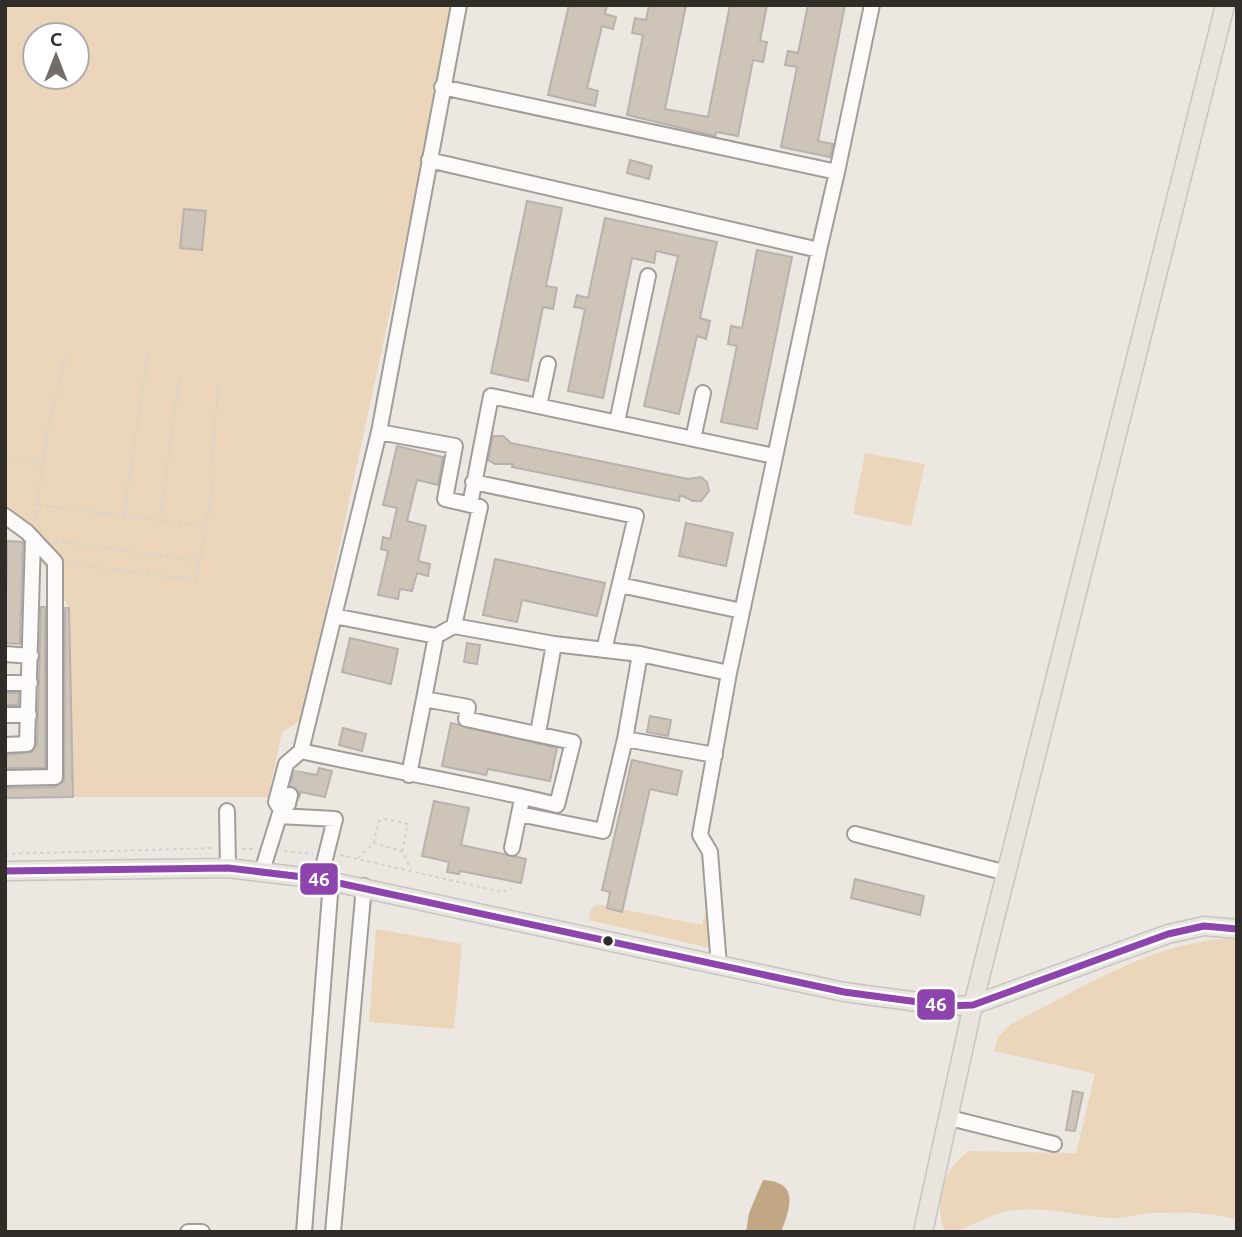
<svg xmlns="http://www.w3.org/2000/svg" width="1242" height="1237" font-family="Ubuntu,sans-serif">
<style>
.green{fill:#ecd6bb;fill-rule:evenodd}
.water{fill:#c2a784}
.building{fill:#cec4b8;stroke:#b7b2ae;stroke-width:2}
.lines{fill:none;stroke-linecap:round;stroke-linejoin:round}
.minor-tunnel{stroke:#c6c2bc;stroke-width:14;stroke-dasharray:14 7;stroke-linecap:butt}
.minor-casing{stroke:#a19d98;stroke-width:18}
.major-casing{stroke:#c6c4c2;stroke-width:21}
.path{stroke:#d3d2d0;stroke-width:2;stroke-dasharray:3.5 3.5;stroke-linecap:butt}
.minor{stroke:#fcfbfa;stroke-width:14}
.major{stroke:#e9e4dd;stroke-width:18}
.bus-1-casing{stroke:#fff;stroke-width:12}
.bus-1{stroke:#8e44ad;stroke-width:7}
.bus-dot{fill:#302c28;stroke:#fff;stroke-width:2.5}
.line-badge{stroke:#fff;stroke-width:2.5}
.badge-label{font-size:19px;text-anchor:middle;font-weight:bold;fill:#fff}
</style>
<rect width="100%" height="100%" fill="#ece7e1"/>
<path class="green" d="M5 5H456L302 720 282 732 268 797H73L69 608 23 529 5 519ZM35 35H77V77H35Z
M865 453 925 464 911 526 853 514Z
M713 883 716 923 710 948 589 920 591 909 597 904 702 925Z
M376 929 462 944 454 1029 369 1022Z
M1237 938V1220C1210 1212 1180 1212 1152 1213 1138 1214 1124 1219 1110 1218 1076 1216 1043 1205 1009 1211 984 1215 968 1232 945 1232 933 1202 943 1171 968 1151L1076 1153 1095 1074 994 1051 998 1037 1011 1024C1083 988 1154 940 1237 938Z"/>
<path class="water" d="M763 1180C799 1182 791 1206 781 1232H746L749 1213Z"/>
<path class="building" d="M569 5H607L605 14 616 17 613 29 602 26 587 88 598 91 595 106 548 95Z
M649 5H686L665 109 708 117 730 5H767L760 41 767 42 763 62 753 60 738 136 716 132 715 136 627 115 643 35 632 33 635 18 646 20Z
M808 5H845L818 141 833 144 830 157 781 147 797 67 785 65 788 51 798 53Z
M630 160 652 166 649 179 627 173Z
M527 201 562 208 546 286 557 288 553 309 543 307 528 381 491 373Z
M184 209 206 211 202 250 180 248Z
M605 218 717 242 700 318 710 321 706 339 697 336 679 414 644 406 678 256 656 251 654 263 632 258 603 398 568 391 585 309 574 307 577 295 588 298Z
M757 250 792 257 757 429 721 422 737 346 728 344 731 326 742 328Z
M493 436H503L511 443 688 479 701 477 707 482 709 491 701 501H693L680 495 679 501 512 467 513 464H495L488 460Z
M397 446 443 457 438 485 417 480 407 521 426 526 418 561 430 564 428 576 417 573 412 591 400 589 398 599 378 595 388 551 381 549 383 537 390 539 397 508 383 505Z
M686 523 733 533 726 566 679 556Z
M7 541 23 542 20 644 5 643Z
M495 559 605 583 597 616 522 600 517 622 483 615Z
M41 607H45V768H5V755L31 752 37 745Z
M65 608H69L73 797 5 798V788L55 787 64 781Z
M350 638 398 649 391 684 342 672Z
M467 643 480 645 477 664 464 662Z
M5 693H19L18 705H5Z
M650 716 671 720 668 736 647 732Z
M451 723 557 748 550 781 488 769 486 775 442 766Z
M343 728 366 734 362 751 339 745Z
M632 760 682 771 677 795 650 789 622 912 607 908 610 892 602 890Z
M319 768 332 771 325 797 301 792 299 797 297 788 290 786 294 771 317 775Z
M434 801 469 808 461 845 526 859 521 883 460 871 459 874 447 872 449 862 422 856Z
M855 879 924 896 920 915 851 898Z
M1073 1091 1083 1093 1075 1131 1066 1130Z"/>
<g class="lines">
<path class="minor-tunnel" d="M290 795 297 771"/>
<g class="minor-casing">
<path id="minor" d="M429 160 819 250 837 172 442 87
M837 172 872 5
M539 406 548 364
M617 422 648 276
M379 432 455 446 445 499 480 507 454 626 436 636 334 616 379 432 459 5
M693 439 703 393
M473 482 636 516 604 650
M470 505 491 396 774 456
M5 516 27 532 55 562V777L5 778
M620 585 742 611
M454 626 554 644 538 733
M554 644 640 654 729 673 819 250
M5 654 31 656
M640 654 625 739 715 755
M5 683H30
M424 699 436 636
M5 715H29
M5 745 27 744 33 538
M301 751C386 770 474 784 557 805L573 742 466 719 468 707 424 699 409 775
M281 810 276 802 286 764 301 751 334 616
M227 811 228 868
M519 814 603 831 625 739
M279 816 335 819 320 879
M855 834 1007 873
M512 848 521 804
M262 871 281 810 288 804 290 795
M719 966 710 852 700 835 729 673
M950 1118 1054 1144
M188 1232H202
M304 1232 331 881
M333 1232 364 886"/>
</g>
<g class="major-casing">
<path id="major" d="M5 871 228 868 320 879 844 992 948 1006 973 1005 1168 934 1204 926 1237 929
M923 1232 973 1005 1225 5"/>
</g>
<path class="path" d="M5 456 41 465
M39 505 203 526
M124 515 148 352
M160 519 180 374
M35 520 48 428 66 356
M55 541 198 561
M70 564 196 580 212 493 211 470 219 380
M374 843 378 822 385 819 408 824 402 851
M242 849H254
M284 851 313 854
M5 854 215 848
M340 855 502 892 512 888
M358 858 374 843 402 851 411 869"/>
<use href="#minor" class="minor"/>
<use href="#major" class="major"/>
<g class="bus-1-casing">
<path id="bus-1" d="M5 871 228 868 320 879 844 992 948 1006 973 1005 1168 934 1204 926 1237 929"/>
</g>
<use href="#bus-1" class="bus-1"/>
</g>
<circle class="bus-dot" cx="608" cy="941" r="6"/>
<g class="line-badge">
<rect x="299" y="862" width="40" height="34" rx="7" fill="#8e44ad"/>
<rect x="916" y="988" width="40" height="33" rx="7" fill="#8e44ad"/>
</g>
<g class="badge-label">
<text x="319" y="886">46</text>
<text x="936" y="1011">46</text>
</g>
<rect width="1242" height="1237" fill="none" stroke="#302c28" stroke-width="14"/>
<g transform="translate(56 56)"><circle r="33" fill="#ffffff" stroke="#acaba9" stroke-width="2"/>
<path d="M0-5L12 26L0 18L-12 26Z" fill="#726d69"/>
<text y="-10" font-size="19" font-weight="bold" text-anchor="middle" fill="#302c28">С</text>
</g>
</svg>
